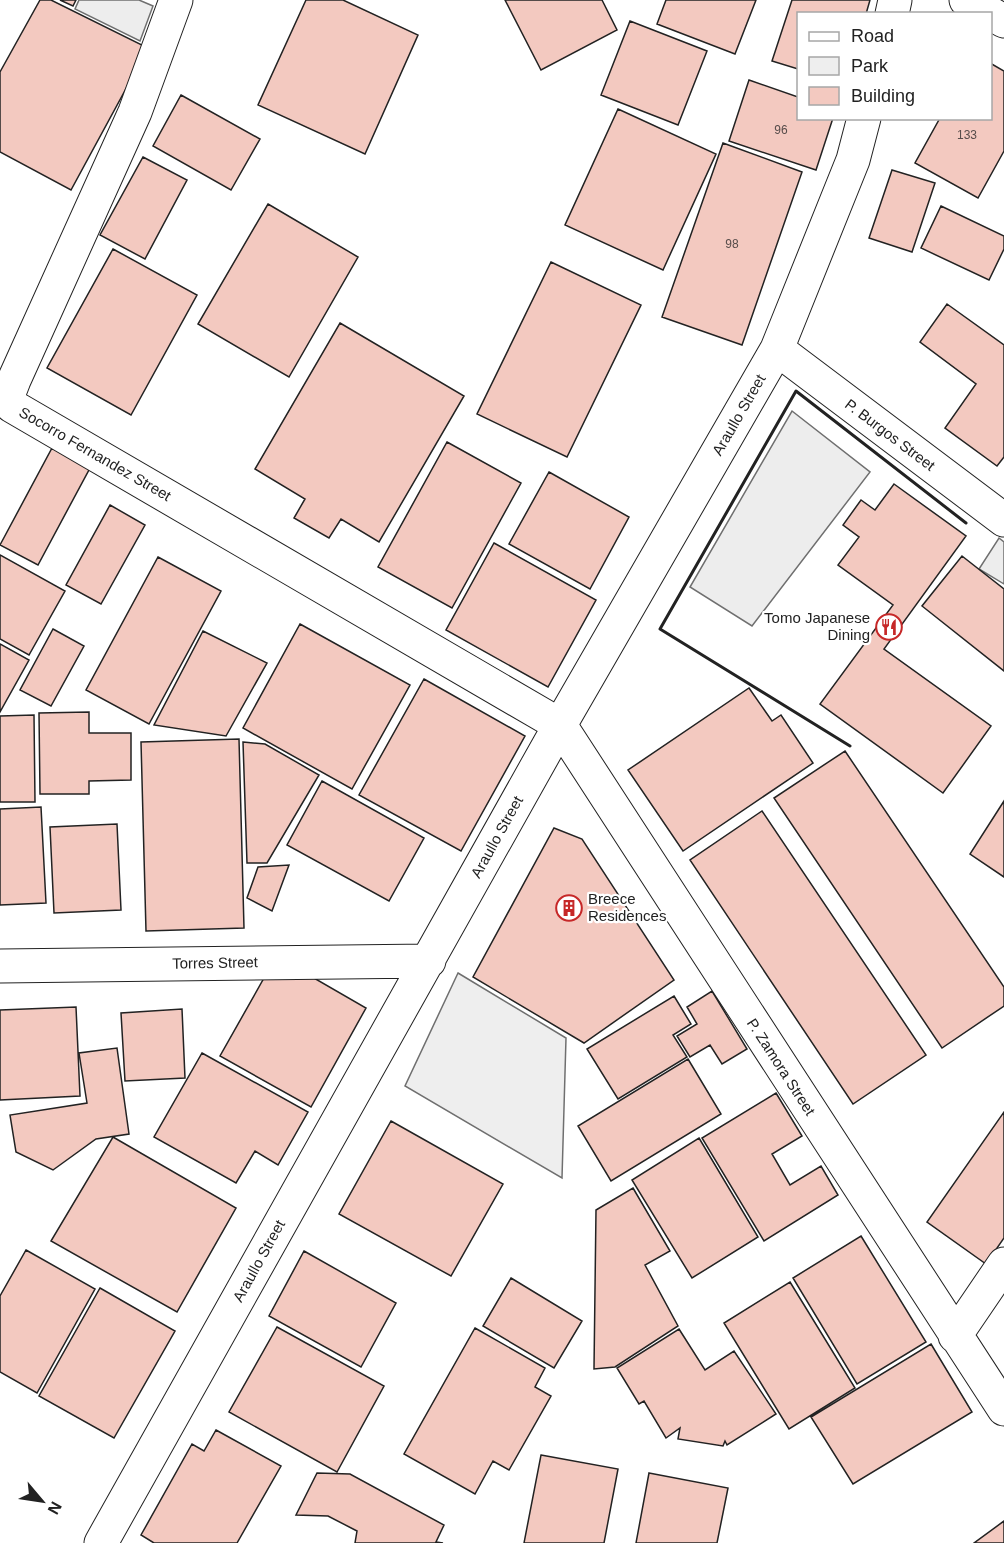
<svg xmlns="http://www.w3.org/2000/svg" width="1004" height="1543" font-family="Arial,sans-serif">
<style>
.green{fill:#eee;stroke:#6f6f6f;stroke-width:1.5}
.parking{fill:#ededed;stroke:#6f6f6f;stroke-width:1.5}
.building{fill:#f3c9c0;stroke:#222;stroke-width:1.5}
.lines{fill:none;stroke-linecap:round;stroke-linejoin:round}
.minor-casing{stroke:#222;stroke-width:35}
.major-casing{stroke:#222;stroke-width:35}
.minor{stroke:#fff;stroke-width:33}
.major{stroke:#fff;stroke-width:33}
.wall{stroke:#222;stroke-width:3}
.labels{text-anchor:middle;stroke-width:4.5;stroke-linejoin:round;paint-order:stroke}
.number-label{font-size:12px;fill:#564c4a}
.street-label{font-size:15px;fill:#222;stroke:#fff}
.poi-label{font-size:15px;fill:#222;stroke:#fff;text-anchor:end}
</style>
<rect width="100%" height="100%" fill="#fff"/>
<path class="green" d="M458 973 566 1038 562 1178 405 1086Z"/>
<path class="parking" d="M79 0H139L153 6 140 41 75 9Z
M792 411 870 472 752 626 690 587Z
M999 538 1004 542V584L979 569Z"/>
<path class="building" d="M40 0H51L148 48 71 190 0 152V72Z
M60 0H76L73 6Z
M306 0H343L418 35 365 154 258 105Z
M505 0H602L617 30 541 70Z
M666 0H756L735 54 657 24Z
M792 0H870L866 14H798V69L772 61Z
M630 21 707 51 678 125 601 95Z
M990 63 1004 71V151L978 198 915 163 940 118H990Z
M749 80 798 97V118H833L816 170 729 141Z
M181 95 260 139 231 190 153 146Z
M618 109 716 154 663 270 565 225Z
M723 143 802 172 742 345 662 317Z
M143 157 187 180 145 259 100 235Z
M892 170 935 183 912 252 869 238Z
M268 204 358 257 289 377 198 324Z
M941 206 1004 236V249L989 280 921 248Z
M113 249 197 295 131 415 47 368Z
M551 262 641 305 567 457 477 414Z
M947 304 1004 345V457L997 466 945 428 976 384 920 342Z
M340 323 464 396 379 542 341 519 329 538 294 518 305 499 255 469Z
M447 442 521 483 452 608 378 567Z
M52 448 90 468 38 565 0 545Z
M549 472 629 517 590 589 509 544Z
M894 484 966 536 884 649 991 726 943 793 820 704 893 605 838 565 859 537 843 525 861 500 875 510Z
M110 505 145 525 101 604 66 585Z
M494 543 596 600 548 687 446 630Z
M0 555 65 591 29 655 0 639Z
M962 556 1004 589V671L922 606Z
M158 557 221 591 149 724 86 690Z
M300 624 410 685 352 789 243 728Z
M53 629 84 646 51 706 20 690Z
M203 631 267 663 226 736 154 725Z
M0 644 29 660 0 712Z
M424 679 525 736 461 851 359 795Z
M749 688 772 721 781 715 813 763 683 851 628 770Z
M89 712V733H131V780L89 781V794H40L39 713Z
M34 715 35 802H0V716Z
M239 739 244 928 146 931 141 742Z
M243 742 265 744 319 775 267 863H247Z
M845 751 1004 987V1006L942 1048 774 798Z
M322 781 424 838 389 901 287 845Z
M1004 801V877L970 854Z
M41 807 46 903 0 905V809Z
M762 811 926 1055 853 1104 690 860Z
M117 824 121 910 54 913 50 827Z
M554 828 582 839 674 980 584 1043 473 977Z
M289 865 272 911 247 898 258 867Z
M264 978H314L366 1008 311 1107 220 1056Z
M712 991 747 1049 722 1064 710 1045 690 1057 677 1036 697 1024 687 1007Z
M674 996 691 1024 673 1035 687 1057 618 1099 587 1049Z
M76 1007 80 1096 0 1100V1010Z
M182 1009 185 1078 125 1081 121 1013Z
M117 1048 129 1134 96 1139 53 1170 16 1152 10 1115 87 1103 79 1053Z
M202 1053 308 1112 278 1165 255 1151 236 1183 154 1137Z
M688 1059 721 1114 611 1181 578 1126Z
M776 1093 802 1136 772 1154 790 1185 821 1166 838 1195 764 1241 702 1138Z
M1004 1112V1238L986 1264 927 1222Z
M391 1121 503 1184 451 1276 339 1214Z
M113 1137 236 1208 177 1312 51 1241Z
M699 1138 758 1237 692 1278 632 1180Z
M633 1188 670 1251 645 1265 678 1326 615 1367 594 1369 596 1210Z
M861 1236 926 1342 857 1384 793 1278Z
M26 1250 95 1289 37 1393 0 1372V1296Z
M304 1251 396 1303 361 1367 269 1316Z
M511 1278 582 1321 554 1368 483 1326Z
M790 1282 855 1388 789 1429 724 1323Z
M100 1288 175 1331 114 1438 39 1396Z
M277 1327 384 1386 337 1472 229 1412Z
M475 1328 545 1368 535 1387 551 1396 509 1470 493 1461 475 1494 404 1454Z
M679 1329 705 1370 734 1351 776 1414 727 1445 725 1441 723 1446 678 1439 680 1428 666 1438 644 1401 639 1404 617 1368Z
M931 1344 972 1412 853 1484 811 1417Z
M216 1430 281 1466 237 1543H154L141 1535 192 1444 204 1451Z
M541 1455 618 1469 604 1543H524Z
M317 1473 350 1474 444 1525 436 1542 443 1543H355L357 1531 328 1516 296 1515Z
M649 1473 728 1488 717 1543H636Z
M1004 1521V1543H974Z"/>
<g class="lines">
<g class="minor-casing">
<path id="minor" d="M176 0 135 112 14 380C11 389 5 397 12 406L560 725 1004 1409
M892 14 895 0
M777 349 1004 520
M0 966 429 961
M955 1336 1004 1264
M101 1543 560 725 777 349 853 160 864 118"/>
</g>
<g class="major-casing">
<path id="major" d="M966 0 1004 21"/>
</g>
<use href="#minor" class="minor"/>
<use href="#major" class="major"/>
<path class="wall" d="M850 746 660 629 796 391 966 523"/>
</g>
<defs>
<g id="restaurant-ring" transform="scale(1.35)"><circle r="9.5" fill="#fff" stroke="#c62828" stroke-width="1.5"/><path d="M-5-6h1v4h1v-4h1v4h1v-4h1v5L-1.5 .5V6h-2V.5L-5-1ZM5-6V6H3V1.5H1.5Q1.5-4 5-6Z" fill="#c62828"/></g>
<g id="building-ring" transform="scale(1.35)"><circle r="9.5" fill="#fff" stroke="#c62828" stroke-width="1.5"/><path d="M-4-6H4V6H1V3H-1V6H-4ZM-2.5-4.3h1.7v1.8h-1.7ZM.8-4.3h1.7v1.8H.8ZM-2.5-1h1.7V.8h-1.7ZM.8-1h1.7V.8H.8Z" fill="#c62828"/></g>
</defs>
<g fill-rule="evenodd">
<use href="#restaurant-ring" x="889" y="627"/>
<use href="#building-ring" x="569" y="908"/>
</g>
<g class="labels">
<g class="number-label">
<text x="781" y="134">96</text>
<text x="967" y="139">133</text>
<text x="732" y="248">98</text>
</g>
<g class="street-label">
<text transform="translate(739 415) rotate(-60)" y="5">Araullo Street</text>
<text transform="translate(890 435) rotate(37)" y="5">P. Burgos Street</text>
<text transform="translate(95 454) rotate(30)" y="5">Socorro Fernandez Street</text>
<text transform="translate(497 837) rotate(-61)" y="5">Araullo Street</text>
<text transform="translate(215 963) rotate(-1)" y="5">Torres Street</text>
<text transform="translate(781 1067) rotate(57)" y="5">P. Zamora Street</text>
<text transform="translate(259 1261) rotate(-61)" y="5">Araullo Street</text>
</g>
<g class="poi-label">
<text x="870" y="623">Tomo Japanese<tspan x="870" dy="17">Dining</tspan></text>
<text x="588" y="904" text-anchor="start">Breece<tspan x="588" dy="17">Residences</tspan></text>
</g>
</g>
<rect x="797" y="12" width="195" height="108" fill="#ffffff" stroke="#a7a7a7" stroke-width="1.5"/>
<rect x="809" y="32" width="30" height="9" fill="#ffffff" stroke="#a7a7a7" stroke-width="1.5"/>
<text x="851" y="42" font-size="18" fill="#222222">Road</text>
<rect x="809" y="57" width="30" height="18" fill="#eeeeee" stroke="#a7a7a7" stroke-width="1.5"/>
<text x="851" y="72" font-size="18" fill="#222222">Park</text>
<rect x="809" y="87" width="30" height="18" fill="#f3c9c0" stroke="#a7a7a7" stroke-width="1.5"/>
<text x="851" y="102" font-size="18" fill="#222222">Building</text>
<g transform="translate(42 1501) rotate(119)" stroke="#ffffff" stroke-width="4.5" paint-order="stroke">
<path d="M0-4.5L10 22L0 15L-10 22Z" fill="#222222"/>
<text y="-9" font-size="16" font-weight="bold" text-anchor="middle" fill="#222222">N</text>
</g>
</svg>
